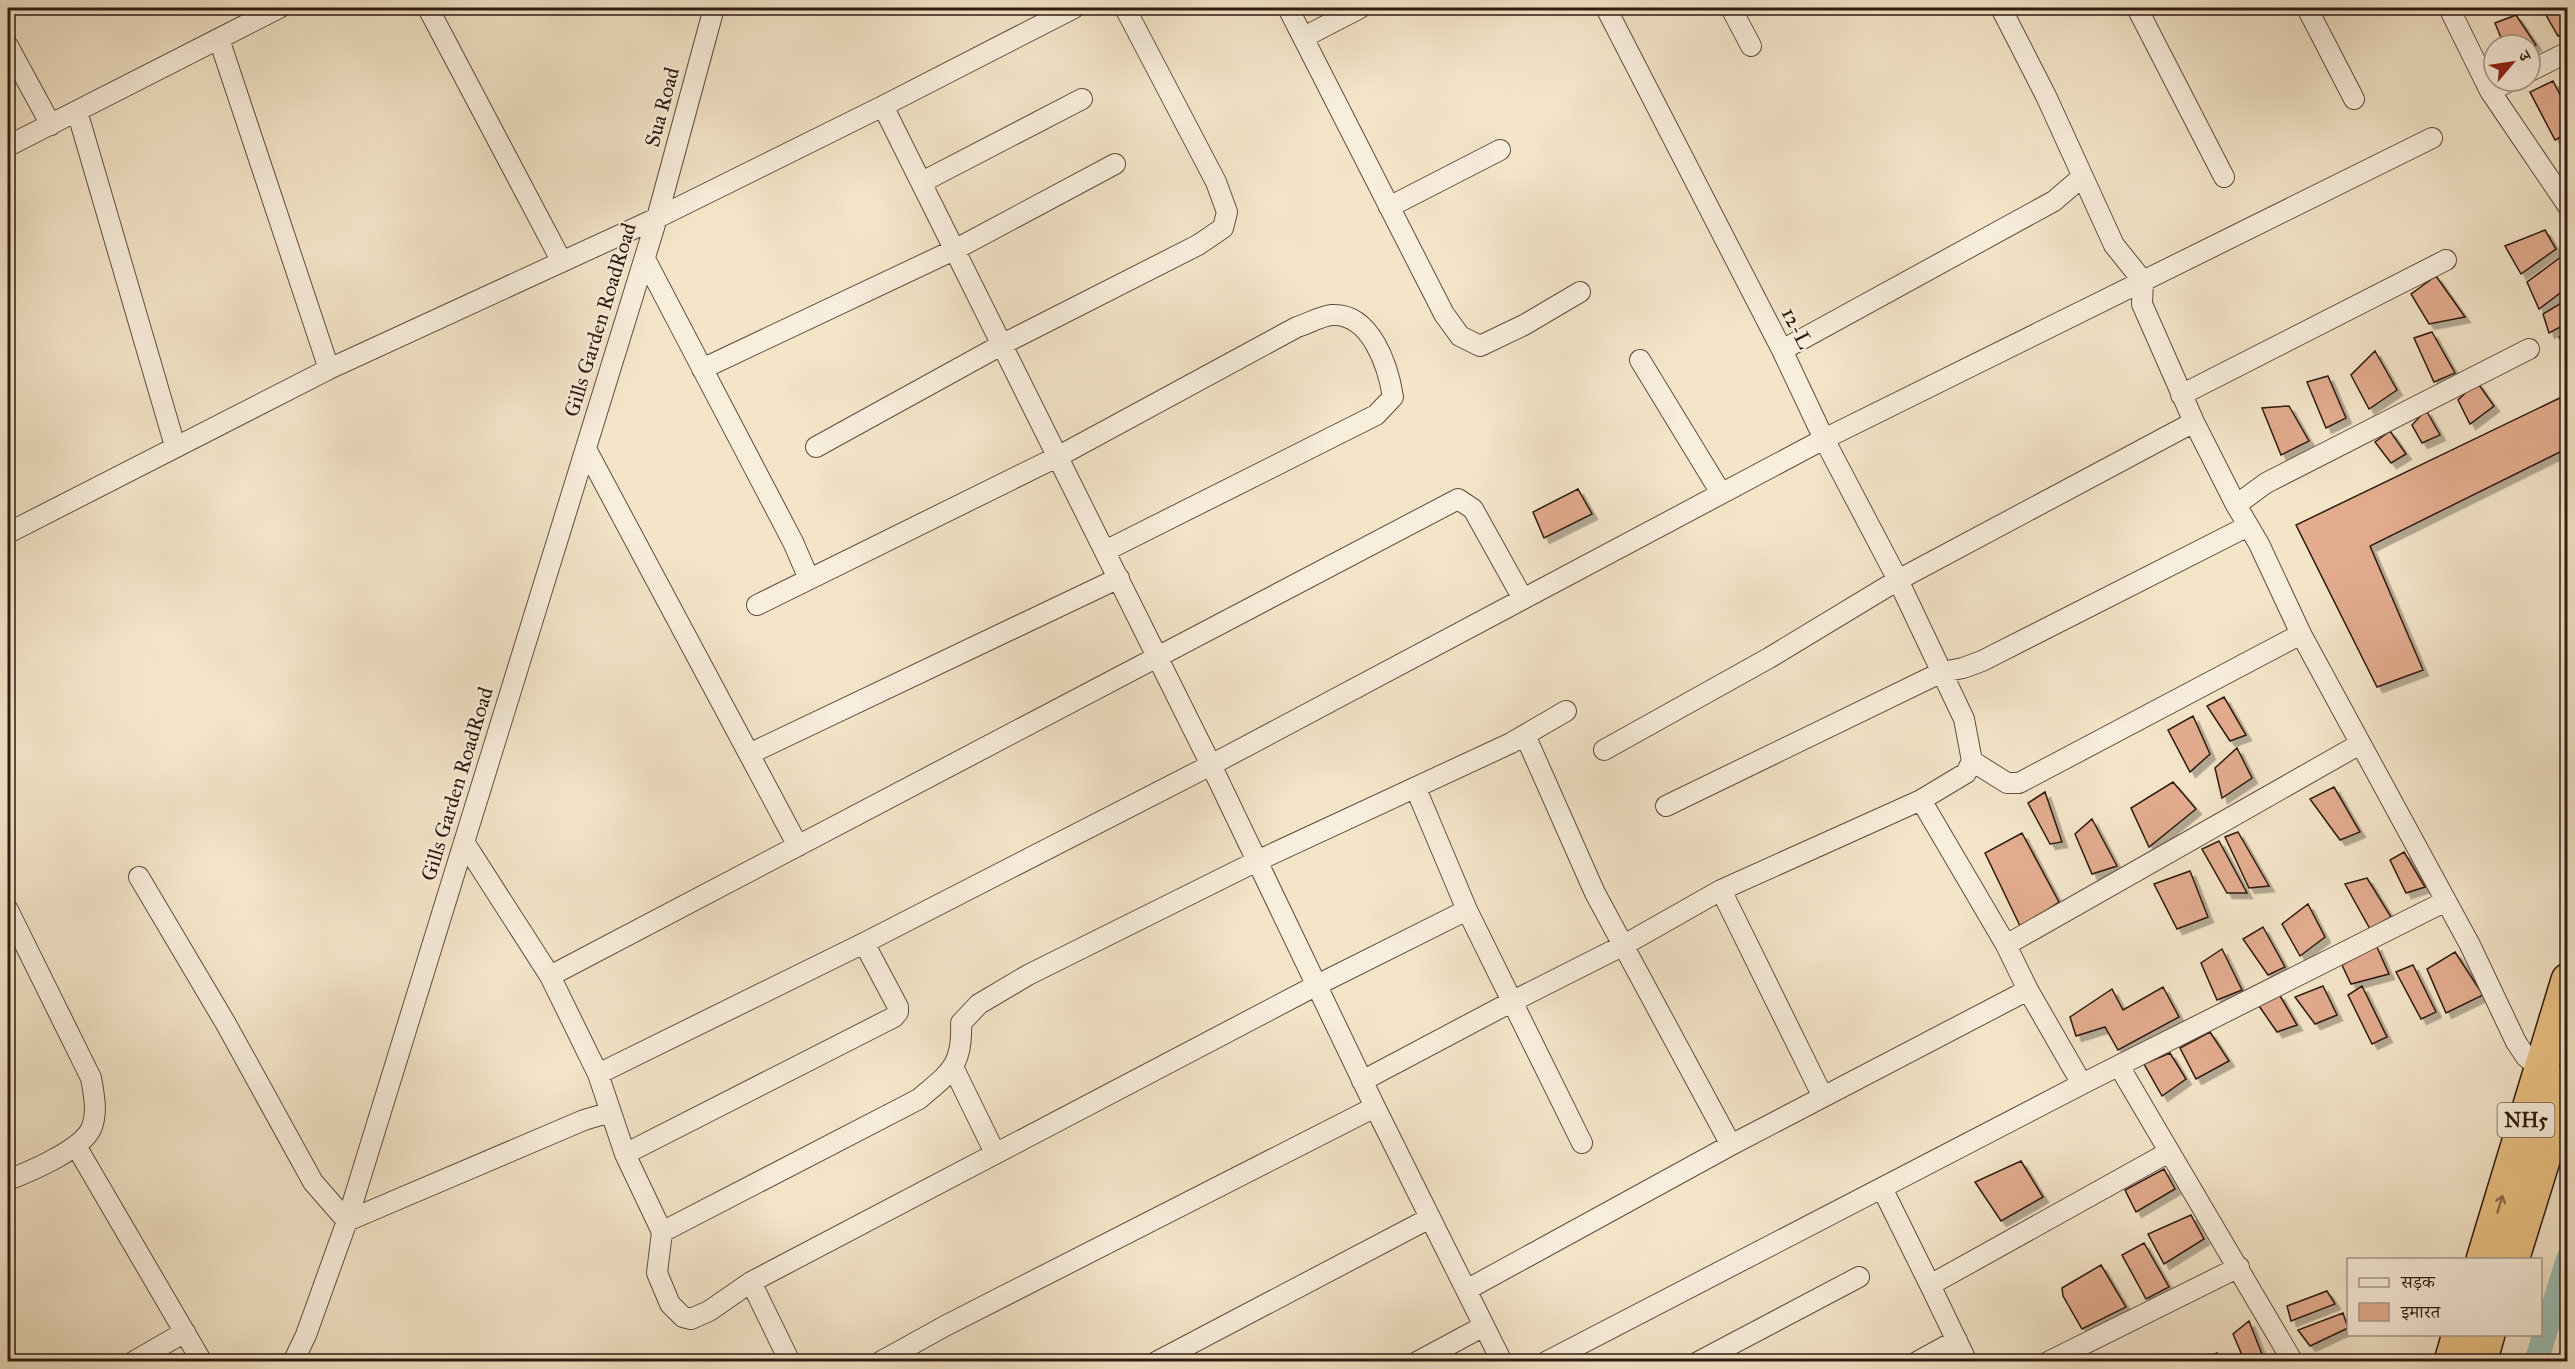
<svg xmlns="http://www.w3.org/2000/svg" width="2575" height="1369" font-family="'IM FELL Great Primer','Noto Serif Devanagari',serif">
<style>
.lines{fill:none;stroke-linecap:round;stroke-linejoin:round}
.canal{stroke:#9cbfb6;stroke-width:24}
.building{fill:#e3ac8f;stroke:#2e1a11;stroke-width:1.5;filter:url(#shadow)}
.street-casing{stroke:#604d3f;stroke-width:22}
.highway-casing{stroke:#2e1a11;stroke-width:36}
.street{stroke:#f8eedc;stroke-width:20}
.highway{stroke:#eac284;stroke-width:33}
.oneway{stroke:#8c6e4a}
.labels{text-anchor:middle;stroke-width:4.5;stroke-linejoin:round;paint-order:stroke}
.shield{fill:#f8eedc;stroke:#6b5a4e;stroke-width:1.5}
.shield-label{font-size:20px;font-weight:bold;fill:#2e1a11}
.street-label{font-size:21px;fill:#2e1a11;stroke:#f8eedc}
</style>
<defs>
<filter id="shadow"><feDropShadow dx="5.5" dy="5.5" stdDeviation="0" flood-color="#0004"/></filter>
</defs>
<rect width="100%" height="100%" fill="#f4e5c9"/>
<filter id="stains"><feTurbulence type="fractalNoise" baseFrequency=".00333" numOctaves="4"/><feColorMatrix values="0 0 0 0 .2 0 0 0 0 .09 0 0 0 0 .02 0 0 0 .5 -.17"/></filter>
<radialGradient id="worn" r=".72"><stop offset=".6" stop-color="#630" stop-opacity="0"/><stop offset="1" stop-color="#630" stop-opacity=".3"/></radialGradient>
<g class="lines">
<path class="canal" d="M2536 1362 2568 1259"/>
</g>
<path class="building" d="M2542 8H2566L2568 33 2558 36Z
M2516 15 2536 45 2530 48V45H2504L2495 23Z
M2553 81 2568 110V133L2555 140 2530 92Z
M2545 230 2556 249 2521 274 2505 246Z
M2561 257 2568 271V287L2539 309 2527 282Z
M2436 276 2465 317 2429 324 2411 294Z
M2568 299V323L2549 333 2543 314Z
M2432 332 2455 373 2434 382 2414 338Z
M2568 333V353L2559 337Z
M2375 351 2397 390 2369 409 2351 375Z
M2328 376 2346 418 2326 428 2307 382Z
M2477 382 2494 406 2470 424 2458 400Z
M2568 394V448L2370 546 2423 670 2377 687 2296 525Z
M2289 406 2309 441 2281 455 2262 408Z
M2426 410 2440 435 2422 443 2412 425Z
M2390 431 2406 454 2391 463 2375 442Z
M1578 489 1592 514 1544 538 1533 512Z
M2224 697 2246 735 2230 741 2207 706Z
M2193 716 2210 754 2190 772 2168 730Z
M2237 748 2252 778 2222 798 2215 768Z
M2173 782 2196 809 2149 847 2131 808Z
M2334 787 2360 832 2340 840 2310 799Z
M2045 792 2062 842 2050 844 2028 803Z
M2092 819 2117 866 2092 874 2075 834Z
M2238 832 2269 886 2249 888 2225 837Z
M2022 833 2059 902 2021 928 1985 853Z
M2219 841 2247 893H2227L2202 849Z
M2404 852 2425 887 2406 893 2390 860Z
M2190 871 2208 917 2177 929 2154 884Z
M2367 878 2391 917 2370 929 2345 884Z
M2308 904 2325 937 2300 956 2282 924Z
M2263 927 2285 967 2268 975 2243 939Z
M2376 945 2389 974 2351 984 2342 965Z
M2222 949 2242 990 2217 1000 2201 963Z
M2455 952 2483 995 2446 1013 2427 969Z
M2413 965 2436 1012 2421 1019 2396 972Z
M2323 986 2337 1015 2315 1024 2295 997Z
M2362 986 2387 1037 2372 1044 2348 995Z
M2163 987 2179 1017 2118 1050 2105 1027 2076 1036 2070 1017 2112 989 2123 1010Z
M2279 994 2297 1025 2277 1032 2257 1003Z
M2210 1032 2229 1061 2196 1079 2180 1048Z
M2170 1053 2186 1079 2162 1096 2144 1064Z
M2021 1161 2043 1197 2001 1221 1975 1182Z
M2164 1169 2175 1189 2136 1212 2125 1190Z
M2191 1215 2204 1239 2164 1264 2148 1234Z
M2144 1243 2169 1287 2146 1299 2122 1255Z
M2101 1265 2126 1307 2082 1329 2063 1296 2062 1288Z
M2327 1291 2335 1304 2291 1321 2287 1306Z
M2343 1313 2348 1328 2310 1346 2298 1330Z
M2249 1321 2265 1362H2245L2233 1334Z
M2217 1353 2222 1362H2198V1361Z"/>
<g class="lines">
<g class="street-casing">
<path id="street" d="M428 8 562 262
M1288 8 1444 314 1460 336 1480 346 1524 325 1580 292
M1606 8 1782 350 1824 439 1898 580 1964 719 1972 761 1966 773 1921 800
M1731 8 1751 46
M2137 8 2224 177
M2307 8 2354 99
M2449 8 2490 91 2568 206
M1304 37 1360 8
M219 39 329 369
M8 46 51 125
M2530 71 2568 52
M2490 91 2510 81
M883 106 1211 765 1375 1107 1502 1362
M77 111 175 446
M8 146 279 8
M922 182 1082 99
M1389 207 1500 150
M645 259 793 542 809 579
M1782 350 2054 201 2082 177
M1640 360 1721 493
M702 369 956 249 1115 164
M2181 395 2446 260
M2194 422 2236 505 2259 544 2301 634 2470 945 2516 1042 2526 1057 2541 1069
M816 447 1003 344 1198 245 1223 228 1227 212 1216 182 1125 8
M586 449 749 754
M2236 505 2266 483 2529 349
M8 533 329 369 657 218 883 106 1074 8
M757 605 1059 456 1297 327C1307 324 1321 316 1332 315 1371 313 1388 366 1393 397L1376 415 1105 551
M1525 735 1595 893 1731 1145
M1604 750 1769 658 1898 580 2194 422 2142 304 2143 281 2114 245 2046 96 2001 8
M1972 761 2007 783H2019L2301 634
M1416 789 1467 910 1582 1143
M1666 806 1942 672 1963 668 1982 661 2248 526
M464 842 550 976 598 1074
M798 846 749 754 1119 578
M139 877 226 1024 313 1182 347 1221 584 1120 611 1112
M1721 890 1823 1097
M8 910 91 1078C94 1095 98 1113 91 1129 81 1150 29 1172 8 1180
M2006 945 2360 744
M550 976 1458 499 1473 509 1523 599
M2119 1066 2293 1362
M954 1069 995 1153
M1362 1081 1513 1001 1624 945 1721 890 1921 800 2006 945 2028 990 2082 1084 1546 1362
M2082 1084 2446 901
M76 1146 202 1362
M625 1154 894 1017 898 1012V1007L864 943
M1882 1188 1930 1285
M662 1232 919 1099C949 1073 963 1067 961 1023L979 1004 1028 975 1257 861 1511 743 1566 711
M751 1282 1317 985 1467 910
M1468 1289 1731 1145 2028 990
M133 1362 185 1332
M293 1362 306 1335 347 1221 657 218 714 8
M790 1362 751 1282 709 1311 691 1319 683 1317 670 1304 657 1273 662 1232 625 1154 598 1074 864 943 1211 765 1824 439 2432 138
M880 1362 945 1326 1375 1107
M1156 1362 1430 1218
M1417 1362 1484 1326
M1698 1362 1859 1277
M1917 1362 1957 1340
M1967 1362 1930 1285 2169 1152
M2048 1362 2239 1267"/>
</g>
<g class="highway-casing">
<path id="highway" d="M2483 1260 2568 980
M2512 1260 2568 1080
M2451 1362 2459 1334
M2480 1362 2488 1334"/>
</g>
<use href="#street" class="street"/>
<use href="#highway" class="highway"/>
</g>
<defs><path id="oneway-shaft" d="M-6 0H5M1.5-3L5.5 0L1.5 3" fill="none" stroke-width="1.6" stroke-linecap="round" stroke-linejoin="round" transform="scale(1.5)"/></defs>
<use class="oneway" href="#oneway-shaft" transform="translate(2500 1204) rotate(-73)"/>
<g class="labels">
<rect class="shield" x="2497.5" y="1103" width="57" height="34" rx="4.5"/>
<g class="shield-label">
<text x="2526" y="1127">NH5</text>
</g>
<g class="street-label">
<text transform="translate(662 107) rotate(-75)" y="7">Sua Road</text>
<text transform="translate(600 320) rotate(-73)" y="7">Gills Garden RoadRoad</text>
<text transform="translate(1797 328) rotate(63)" y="7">12-L</text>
<text transform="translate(457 784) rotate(-73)" y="7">Gills Garden RoadRoad</text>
</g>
</g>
<rect width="2575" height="1369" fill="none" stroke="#f4e5c9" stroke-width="30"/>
<rect x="9" y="9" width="2557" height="1351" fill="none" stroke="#2e1a11" stroke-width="3"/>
<rect x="15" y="15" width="2545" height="1339" fill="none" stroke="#2e1a11" stroke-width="1.5"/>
<rect x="2347" y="1258" width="195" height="78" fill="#f8eedc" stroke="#a7998b" stroke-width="1.5"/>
<rect x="2359" y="1278" width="30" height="9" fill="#f8eedc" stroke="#a7998b" stroke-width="1.5"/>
<text x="2401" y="1288" font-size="18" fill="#2e1a11">सड़क</text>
<rect x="2359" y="1303" width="30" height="18" fill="#e3ac8f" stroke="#a7998b" stroke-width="1.5"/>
<text x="2401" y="1318" font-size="18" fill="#2e1a11">इमारत</text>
<g transform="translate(2512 63) rotate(61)"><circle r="28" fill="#f8eedc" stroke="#a7998b" stroke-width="1.5"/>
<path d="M0-4.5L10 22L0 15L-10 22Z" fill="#8f2418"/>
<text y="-9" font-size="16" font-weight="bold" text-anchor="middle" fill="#2e1a11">उ</text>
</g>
<rect width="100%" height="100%" filter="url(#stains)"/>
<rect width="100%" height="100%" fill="url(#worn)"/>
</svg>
